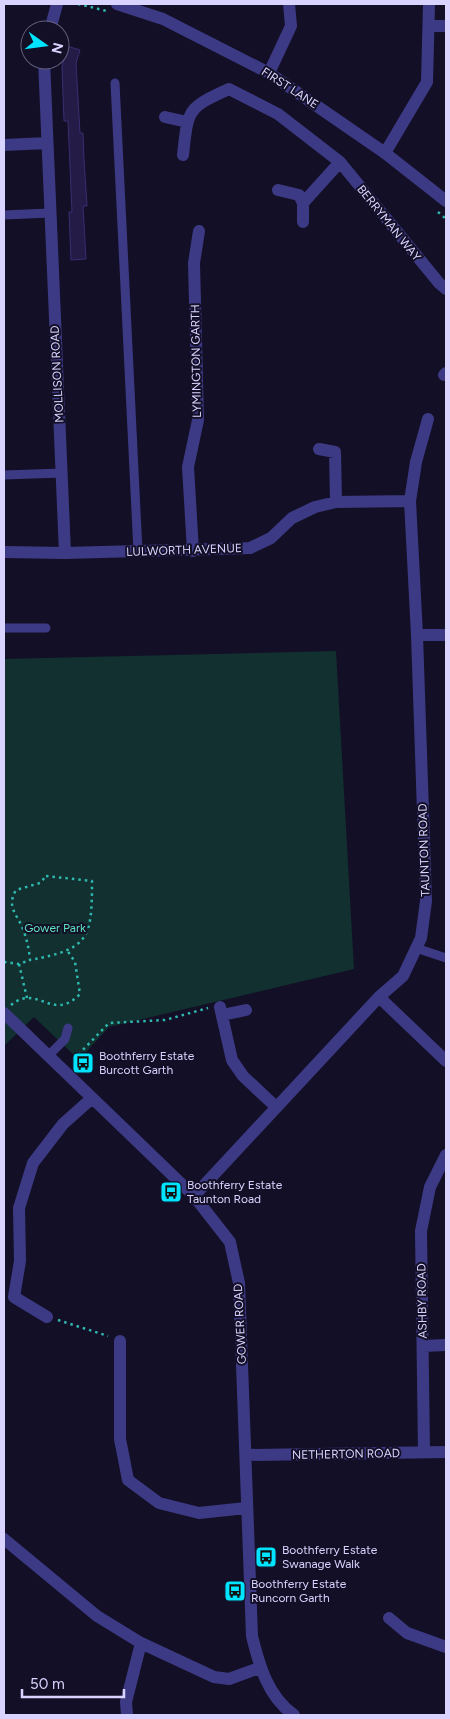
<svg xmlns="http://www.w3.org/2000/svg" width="450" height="1719" font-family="Figtree,sans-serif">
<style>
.green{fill:#12302f}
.building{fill:#241b47;stroke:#3b2d73}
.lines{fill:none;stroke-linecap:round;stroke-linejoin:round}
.path{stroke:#2fb8b0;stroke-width:2.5;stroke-dasharray:2.5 4;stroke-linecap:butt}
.service{stroke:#3d3a85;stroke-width:9}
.minor{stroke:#3d3a85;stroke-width:12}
.tertiary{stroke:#3d3a85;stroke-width:12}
.labels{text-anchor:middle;stroke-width:4;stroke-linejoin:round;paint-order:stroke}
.street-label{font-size:12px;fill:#d9d4ff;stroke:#130f26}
.park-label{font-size:12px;fill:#5fe0c0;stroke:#130f26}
.poi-label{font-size:12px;fill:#d9d4ff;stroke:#130f26;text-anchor:start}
</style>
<rect width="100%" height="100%" fill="#130f26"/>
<path class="green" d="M336 651 354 969 109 1027 79 1060 34 1017 4 1046V659Z"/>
<path class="building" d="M67 46 80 50 76 63 80 133H83L84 159 87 206H83L86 259 71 260 69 212H72L68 121H64L62 67Z"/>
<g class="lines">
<path class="path" d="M78 4 107 11
M438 212 446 219
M46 876 92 881C92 939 89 949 30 960 29 949 27 940 23 929 17 914 6 907 16 890L40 883Z
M4 962 19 964 30 960
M19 964 27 998
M11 1005C38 983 52 1023 80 994L75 962 67 950
M74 1059 109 1023 165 1020 208 1008
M58 1320 108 1336"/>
<path class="service" d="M115 83 138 552
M4 215 50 213
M4 475 62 473
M4 628H46
M416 948 446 958
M48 1056 65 1039 68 1028"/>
<path class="minor" d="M429 26H446
M50 30 57 4
M269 73 291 26 289 4
M165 117 187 122
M4 145 47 143
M385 153 427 82 429 4
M183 155C188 109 187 108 229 89L278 114 340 162 439 283 446 289
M278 190 299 195 303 203V222
M303 203 340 162
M444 375 446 373
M319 449 335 452 336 502
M193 551 188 467 198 420 194 263 199 231
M4 552 65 553 44 60
M65 553 250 548 271 538 292 518 315 507 336 502 410 501
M417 635H446
M379 997 446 1061
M220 1007 232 1060 243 1076 276 1107
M4 1013 194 1196 230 1242 239 1283 252 1636C259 1665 268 1697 294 1715
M222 1015 246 1010
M194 1196 379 997 403 976 421 938 426 901 417 635 410 501 416 462 428 419
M47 1317 14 1297 20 1261 19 1208 33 1163 63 1124 91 1099
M120 1341V1439L128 1480 159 1503 199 1513 246 1508
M423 1346 446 1345
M424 1452 421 1231 430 1187 446 1155
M246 1455 446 1452
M4 1539 97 1616 141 1643 214 1677 229 1679 259 1668
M389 1618 407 1633 446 1647
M127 1715 126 1702 141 1643"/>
<path class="tertiary" d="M117 4 163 19 269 73 385 153 446 201"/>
</g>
<defs>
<g id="bus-square" transform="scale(1.125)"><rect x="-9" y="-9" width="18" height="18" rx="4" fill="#00e5ff" stroke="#130f26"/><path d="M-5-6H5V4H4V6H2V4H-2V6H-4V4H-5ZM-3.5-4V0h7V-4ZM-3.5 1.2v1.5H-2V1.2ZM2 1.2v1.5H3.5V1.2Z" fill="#111"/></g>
</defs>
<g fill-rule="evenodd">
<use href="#bus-square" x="83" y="1063"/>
<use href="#bus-square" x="171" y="1192"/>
<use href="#bus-square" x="266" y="1557"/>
<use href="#bus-square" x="235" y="1591"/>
</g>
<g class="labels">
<g class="street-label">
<text transform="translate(290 88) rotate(33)" y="4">FIRST LANE</text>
<text transform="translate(389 223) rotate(51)" y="4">BERRYMAN WAY</text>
<text transform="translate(196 361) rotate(-91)" y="4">LYMINGTON GARTH</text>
<text transform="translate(57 374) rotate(-93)" y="4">MOLLISON ROAD</text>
<text transform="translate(184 550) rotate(-2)" y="4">LULWORTH AVENUE</text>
<text transform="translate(424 850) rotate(-92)" y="4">TAUNTON ROAD</text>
<text transform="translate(422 1301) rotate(-91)" y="4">ASHBY ROAD</text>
<text transform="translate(240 1324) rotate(-93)" y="4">GOWER ROAD</text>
<text transform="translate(346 1454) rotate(-1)" y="4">NETHERTON ROAD</text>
</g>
<g class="park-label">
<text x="55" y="932">Gower Park</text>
</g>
<g class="poi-label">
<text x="99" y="1060">Boothferry Estate<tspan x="99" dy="14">Burcott Garth</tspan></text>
<text x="187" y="1189">Boothferry Estate<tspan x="187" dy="14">Taunton Road</tspan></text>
<text x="282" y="1554">Boothferry Estate<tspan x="282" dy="14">Swanage Walk</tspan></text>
<text x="251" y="1588">Boothferry Estate<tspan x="251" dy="14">Runcorn Garth</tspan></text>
</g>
</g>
<rect width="450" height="1719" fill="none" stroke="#d9d4ff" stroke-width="10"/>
<g transform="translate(45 45) rotate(104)"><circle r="24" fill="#130f26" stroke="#625e7d"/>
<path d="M0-4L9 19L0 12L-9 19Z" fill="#00e5ff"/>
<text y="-8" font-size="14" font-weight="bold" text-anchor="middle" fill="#d9d4ff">N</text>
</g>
<path d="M22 1689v8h102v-8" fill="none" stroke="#d9d4ff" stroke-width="2.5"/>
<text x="30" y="1689" font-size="15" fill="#d9d4ff" stroke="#130f26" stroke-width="4" paint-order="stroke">50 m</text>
</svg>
